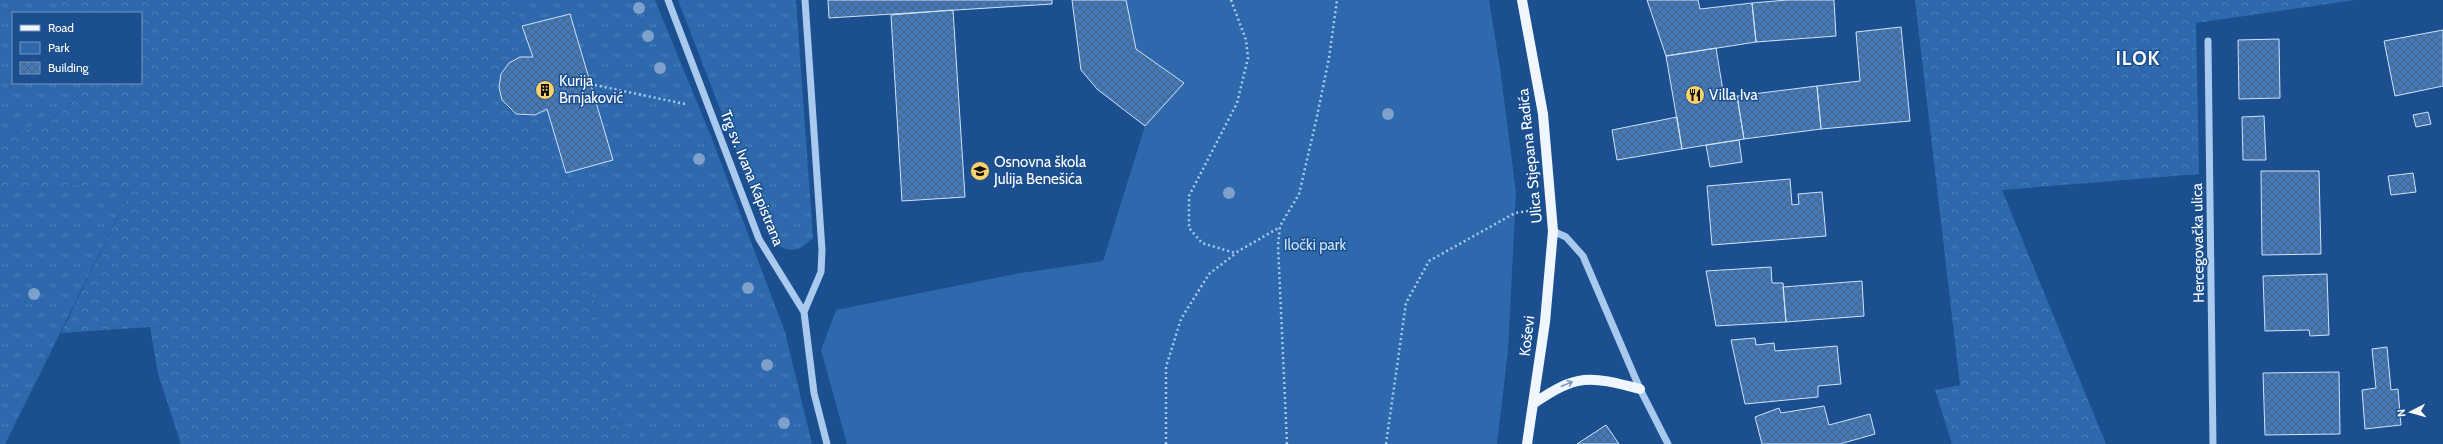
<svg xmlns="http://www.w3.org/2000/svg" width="2443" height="444" font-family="Cabin,sans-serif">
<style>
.grass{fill:url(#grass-tufts)}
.forest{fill:url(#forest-crowns)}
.park{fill:#2e69ad}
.building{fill:url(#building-cross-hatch);stroke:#cfe3fa}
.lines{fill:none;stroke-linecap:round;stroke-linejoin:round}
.path{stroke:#a9c9ee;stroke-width:2.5;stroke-dasharray:2 3;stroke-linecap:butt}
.minor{stroke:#a9c9ee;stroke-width:7}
.major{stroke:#f0f6ff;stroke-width:10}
.tree{fill:#7ea0ca}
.oneway{stroke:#7b9ac1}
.labels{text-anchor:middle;stroke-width:3;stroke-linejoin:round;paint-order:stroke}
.poi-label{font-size:15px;fill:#fff;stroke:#1b4f8f;text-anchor:start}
.street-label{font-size:15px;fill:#fff;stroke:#1b4f8f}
.park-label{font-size:15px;fill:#cfe3fa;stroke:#1b4f8f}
.district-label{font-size:19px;font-weight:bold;letter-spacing:1px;fill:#fff;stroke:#1b4f8f}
</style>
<defs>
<pattern id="grass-tufts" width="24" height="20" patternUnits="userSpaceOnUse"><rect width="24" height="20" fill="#2e69ad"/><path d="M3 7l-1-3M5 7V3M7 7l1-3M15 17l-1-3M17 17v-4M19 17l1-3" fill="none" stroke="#4d80b9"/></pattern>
<pattern id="forest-crowns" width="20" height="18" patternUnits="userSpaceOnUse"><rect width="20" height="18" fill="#2e69ad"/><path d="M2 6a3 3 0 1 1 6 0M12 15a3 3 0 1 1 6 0" fill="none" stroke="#4d80b9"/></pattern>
<pattern id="building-cross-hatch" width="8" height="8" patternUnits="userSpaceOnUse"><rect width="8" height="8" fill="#4478b7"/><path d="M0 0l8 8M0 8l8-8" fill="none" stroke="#486282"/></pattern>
</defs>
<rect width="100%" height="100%" fill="#1b4f8f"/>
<path class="grass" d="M0 0H59L63 13H13V83H82L84 90 56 117 3 138 0 144Z
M512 0H655L712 139 785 332 812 444H641L637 431 619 422 566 173 612 160 570 14 522 26Z
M678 0H796L813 238C796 254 790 253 771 241Z
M73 185 131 190 5 444H0V189L35 192Z"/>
<path class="forest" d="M59 0H512L533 57C479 52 495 140 547 109L566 171 619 422 637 431 641 444H181L158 374 150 327 61 333 131 190 73 185 35 192 0 189V144L3 138 56 117 84 90 82 83H141V13H63Z
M1915 0H2355L2196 23 2199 174 2002 190 2106 444H1952L1935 390 1960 385Z"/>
<path class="park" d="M1126 0H1489L1500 68 1516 192 1508 351 1497 444H847L821 350 836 310 1015 274 1103 261 1145 126 1184 83 1136 49Z"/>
<path class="building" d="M828 0H1052V4L829 18Z
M1072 0H1126L1136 49 1184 83 1145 126 1097 89 1081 70Z
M1647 0H1698L1700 9 1752 3 1756 42 1666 56Z
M1787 0H1834L1836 36 1756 42 1752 3Z
M953 10 965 197 902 201 891 15Z
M570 14 613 160 566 173 547 109 535 115 516 114 502 100 499 87 501 74 509 63 520 57H533L522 26Z
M1901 27 1910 121 1821 129 1817 86 1860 81 1856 32Z
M2443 30V86L2395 96 2384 41Z
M2279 39 2280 98 2239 99 2238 40Z
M1716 48 1724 97 1737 96 1744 139 1682 149 1666 56Z
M1817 86 1821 129 1744 139 1737 96Z
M2428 112 2431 124 2416 127 2413 115Z
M2264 116 2266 160H2243L2242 117Z
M1677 117 1682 149 1617 160 1612 130Z
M1739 140 1742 162 1710 167 1706 145Z
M2261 171H2319L2321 254 2262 255Z
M2413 173 2416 192 2391 195 2388 176Z
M1790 179 1792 205 1799 204 1798 194 1822 192 1826 236 1712 245 1707 186Z
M1771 267 1772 283H1783L1786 322 1716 326 1706 271Z
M2327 274 2329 335 2310 336 2309 330 2265 331 2263 276Z
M1862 281 1864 316 1786 322 1783 287Z
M1755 338 1756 345 1774 343 1775 351 1837 346 1841 384 1818 386V397L1745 404 1731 340Z
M2387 347 2391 390 2398 389 2401 425 2365 429 2362 390 2376 388 2372 349Z
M2339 372 2340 434 2265 435 2263 373Z
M1824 406 1829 425 1870 414 1875 434 1840 444H1762L1755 417 1779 408 1781 413Z
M1606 425 1619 444H1577Z"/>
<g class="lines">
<path class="path" d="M1231 0 1246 40 1248 58 1237 103 1189 196V228L1202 243 1235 253 1280 227
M590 84 685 104
M1166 444V367L1181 319 1209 274 1235 254
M1287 444 1278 245 1280 226 1299 194 1316 121 1329 58 1337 0
M1386 444 1406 303 1429 261 1515 213 1528 211"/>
<path class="minor" d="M668 0 759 239 804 312 814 393 827 444
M2208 41 2213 444
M1553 231 1566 237 1583 256 1640 389 1668 444
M804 312 821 272 822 250 805 0"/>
<path class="major" d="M1522 0 1543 114 1553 231 1545 322 1527 444
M1533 404C1578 373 1589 376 1640 389"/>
</g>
<g class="tree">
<circle cx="639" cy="8" r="6"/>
<circle cx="648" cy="36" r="6"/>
<circle cx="660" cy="68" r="6"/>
<circle cx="1388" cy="114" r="6"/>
<circle cx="699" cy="159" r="6"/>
<circle cx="1229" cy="193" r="6"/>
<circle cx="748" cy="288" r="6"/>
<circle cx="34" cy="294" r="6"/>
<circle cx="767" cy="365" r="6"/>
<circle cx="784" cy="423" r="6"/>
</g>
<defs><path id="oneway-shaft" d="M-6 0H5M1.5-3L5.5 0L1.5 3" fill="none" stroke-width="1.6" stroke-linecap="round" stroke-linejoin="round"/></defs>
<use class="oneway" href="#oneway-shaft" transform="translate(1567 384) rotate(-23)"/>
<defs>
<g id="building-disc" transform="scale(1)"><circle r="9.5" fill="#ffd166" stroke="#1b4f8f"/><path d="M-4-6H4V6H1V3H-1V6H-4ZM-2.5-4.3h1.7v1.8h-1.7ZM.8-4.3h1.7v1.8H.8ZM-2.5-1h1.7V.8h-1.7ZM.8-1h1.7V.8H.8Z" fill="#111"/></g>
<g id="restaurant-disc" transform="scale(1)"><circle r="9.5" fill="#ffd166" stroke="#1b4f8f"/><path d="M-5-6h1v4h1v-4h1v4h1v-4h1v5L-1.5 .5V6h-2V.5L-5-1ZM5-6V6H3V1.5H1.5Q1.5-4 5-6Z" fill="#111"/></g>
<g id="school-disc" transform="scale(1)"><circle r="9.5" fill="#ffd166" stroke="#1b4f8f"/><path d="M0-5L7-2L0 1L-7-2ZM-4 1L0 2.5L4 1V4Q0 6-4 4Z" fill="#111"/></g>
</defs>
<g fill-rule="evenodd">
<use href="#building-disc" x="545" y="90"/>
<use href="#restaurant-disc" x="1695" y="95"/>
<use href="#school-disc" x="980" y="171"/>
</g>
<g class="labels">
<g class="poi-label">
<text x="559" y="86">Kurija<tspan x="559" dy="17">Brnjaković</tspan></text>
<text x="1709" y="100">Villa Iva</text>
<text x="994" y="167">Osnovna škola<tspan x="994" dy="17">Julija Benešića</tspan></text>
</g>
<g class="street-label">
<text transform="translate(1530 156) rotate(-96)" y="5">Ulica Stjepana Radića</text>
<text transform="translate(752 178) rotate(68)" y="5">Trg sv. Ivana Kapistrana</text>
<text transform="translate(2198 243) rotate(-91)" y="5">Hercegovačka ulica</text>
<text transform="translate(1527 336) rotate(-83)" y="5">Koševi</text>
</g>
<g class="park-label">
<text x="1315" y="250">Iločki park</text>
</g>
<g class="district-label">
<text x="2138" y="65">ILOK</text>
</g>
</g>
<rect x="12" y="12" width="130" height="72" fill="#1b4f8f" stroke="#7695bc"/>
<rect x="20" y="25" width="20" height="6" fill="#f0f6ff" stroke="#7695bc"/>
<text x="48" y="32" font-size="12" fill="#ffffff">Road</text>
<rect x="20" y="42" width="20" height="12" fill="#2e69ad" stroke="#7695bc"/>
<text x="48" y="52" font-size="12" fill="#ffffff">Park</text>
<rect x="20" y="62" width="20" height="12" fill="url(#building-cross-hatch)" stroke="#7695bc"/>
<text x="48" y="72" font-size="12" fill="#ffffff">Building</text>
<g transform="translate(2411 412) rotate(264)" stroke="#1b4f8f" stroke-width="3" paint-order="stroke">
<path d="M0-3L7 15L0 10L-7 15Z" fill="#ffffff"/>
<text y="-6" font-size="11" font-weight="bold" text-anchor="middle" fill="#ffffff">N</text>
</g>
</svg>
